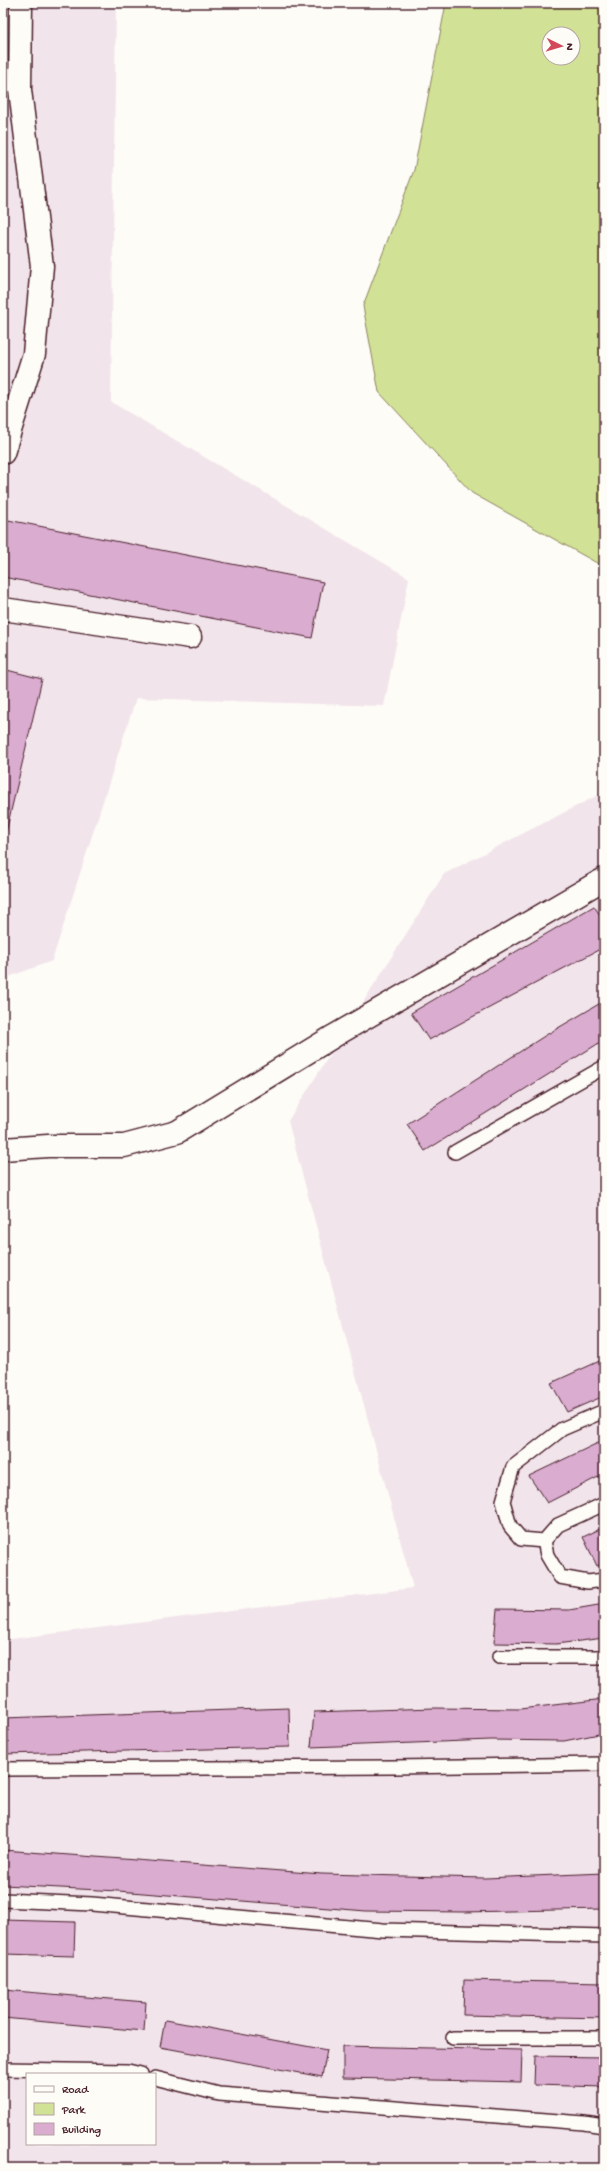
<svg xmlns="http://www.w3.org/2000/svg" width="607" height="2171" font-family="'Gochi Hand',sans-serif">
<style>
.built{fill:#f2e4eb;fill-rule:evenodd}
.green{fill:#d1e296;stroke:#8e8060;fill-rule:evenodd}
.building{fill:#d9acd0;stroke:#4a1f2b}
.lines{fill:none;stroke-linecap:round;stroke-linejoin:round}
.service-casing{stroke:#4a1f2b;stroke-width:16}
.minor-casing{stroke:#4a1f2b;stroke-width:25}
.service{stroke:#fdfcf7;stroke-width:13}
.minor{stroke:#fdfcf7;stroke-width:22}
</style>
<rect width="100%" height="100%" fill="#fdfcf7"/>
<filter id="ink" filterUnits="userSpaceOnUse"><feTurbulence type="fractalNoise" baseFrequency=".025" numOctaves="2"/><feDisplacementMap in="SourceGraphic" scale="8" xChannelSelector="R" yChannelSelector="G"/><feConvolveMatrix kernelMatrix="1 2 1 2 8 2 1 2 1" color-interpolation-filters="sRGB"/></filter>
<g filter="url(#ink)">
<path class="built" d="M3 3H116L111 402 409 578 384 706 136 698 52 961 3 979Z
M604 792V2168H3V1640L413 1588 288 1121 444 874ZM27 2074H155V2144H27Z"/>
<path class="green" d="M446 3H604V567L472 493 379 392 363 306 414 170ZM549 34H573V58H549Z"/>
<path class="building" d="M3 519 323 582 312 638 3 577Z
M3 669 42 679 3 845Z
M594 906 604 921V947L429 1040 411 1013Z
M604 1001V1040L425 1151 407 1124 546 1035Z
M604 1359V1396L567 1412 551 1383Z
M604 1440V1474L547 1503 529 1476Z
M604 1527V1563L597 1566 583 1537Z
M604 1604V1638L556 1644 494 1643 497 1609 569 1610Z
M604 1699V1733L564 1741 491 1740 311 1747 314 1712 434 1708 520 1709Z
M289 1708 290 1747 3 1754V1718Z
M3 1850 322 1874 485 1878 604 1873V1909L464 1912 366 1911 118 1891 3 1885Z
M3 1920 75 1922 74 1956 3 1954Z
M464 1980 604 1983V2018L463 2015Z
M3 1990 146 2002 144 2031 3 2018Z
M165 2020 327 2050 322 2077 160 2047Z
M343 2046 522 2050 521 2082 343 2078Z
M535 2056 604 2057V2087L534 2085Z"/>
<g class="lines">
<g class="service-casing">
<path id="service" d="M455 1152 604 1067
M604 1411 562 1429 513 1467 503 1501 510 1526 521 1539 544 1541 558 1525 604 1504
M544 1541 547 1555 560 1577 588 1582 604 1580
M499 1657H604
M3 1769 394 1767 604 1764
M3 1900 92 1904 383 1930 604 1936
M453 2038H604
M3 2069 128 2071 141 2074
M155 2078 219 2094 584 2123 604 2126"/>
</g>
<g class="minor-casing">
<path id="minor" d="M3 453 34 354 42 266 20 90 21 3
M3 609 190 637
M3 1149 48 1146H124L177 1132 334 1036 604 879"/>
</g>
<use href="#service" class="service"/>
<use href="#minor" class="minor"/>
</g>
</g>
<rect width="607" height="2171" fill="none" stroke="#fdfcf7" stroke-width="16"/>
<rect x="8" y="8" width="591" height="2155" fill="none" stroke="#4a1f2b" stroke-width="1.5" filter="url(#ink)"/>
<rect x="26" y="2073" width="130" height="72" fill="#fdfcf7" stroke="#b5a4a5"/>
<rect x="34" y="2086" width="20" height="6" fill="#fdfcf7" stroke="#b5a4a5"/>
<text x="62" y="2093" font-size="12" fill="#4a1f2b">Road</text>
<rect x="34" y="2103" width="20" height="12" fill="#d1e296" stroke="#b5a4a5"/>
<text x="62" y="2113" font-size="12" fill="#4a1f2b">Park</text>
<rect x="34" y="2123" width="20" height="12" fill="#d9acd0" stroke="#b5a4a5"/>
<text x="62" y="2133" font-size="12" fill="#4a1f2b">Building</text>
<g transform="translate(561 46) rotate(95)"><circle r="19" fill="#fdfcf7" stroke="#b5a4a5"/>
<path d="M0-3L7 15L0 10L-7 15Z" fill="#d1495b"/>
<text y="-6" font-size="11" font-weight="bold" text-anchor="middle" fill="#4a1f2b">N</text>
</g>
</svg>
